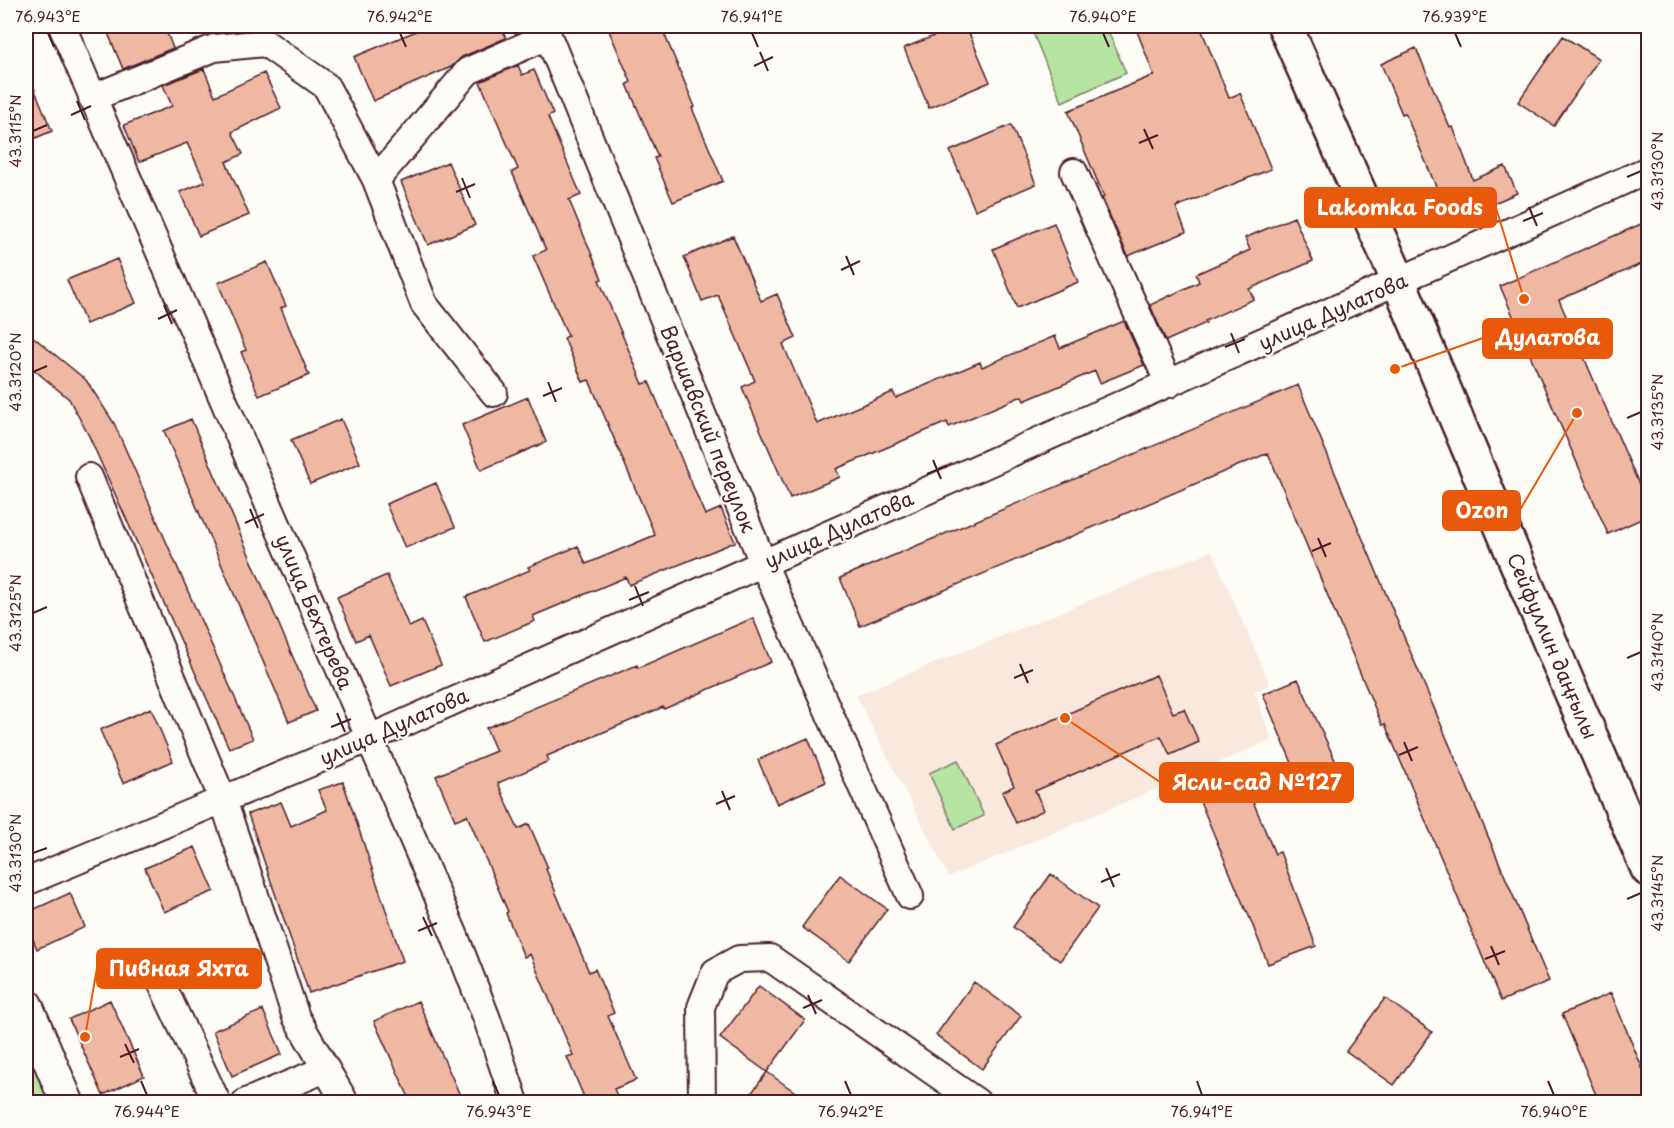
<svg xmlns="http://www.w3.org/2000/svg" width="1674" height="1128" font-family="'Playpen Sans',sans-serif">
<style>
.built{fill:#f9e8de}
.green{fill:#b5e4a3;stroke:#808267;stroke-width:1.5}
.building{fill:#efb8a3;stroke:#4a1f2b;stroke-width:1.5}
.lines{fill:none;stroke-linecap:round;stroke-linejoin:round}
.minor-casing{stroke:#4a1f2b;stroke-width:30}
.tertiary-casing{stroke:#4a1f2b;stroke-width:36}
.secondary-casing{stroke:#4a1f2b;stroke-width:38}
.minor{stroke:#fdfcf7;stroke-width:26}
.tertiary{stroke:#fdfcf7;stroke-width:32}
.secondary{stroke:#fdfcf7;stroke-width:33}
.ticks{fill:none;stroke:#4a1f2b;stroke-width:2}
.labels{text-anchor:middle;stroke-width:4.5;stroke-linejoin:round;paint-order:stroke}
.street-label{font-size:20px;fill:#4a1f2b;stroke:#fdfcf7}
.leader{fill:none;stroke:#e8590c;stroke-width:2}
.callout-dot{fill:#e8590c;stroke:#fdfcf7;stroke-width:2}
.callout{fill:#e8590c;stroke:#e8590c;stroke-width:2}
.callout-label{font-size:21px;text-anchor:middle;font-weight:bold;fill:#fff}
.neatline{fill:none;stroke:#4a1f2b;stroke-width:2}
.ticks-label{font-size:15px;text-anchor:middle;fill:#4a1f2b}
</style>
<rect width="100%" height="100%" fill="#fdfcf7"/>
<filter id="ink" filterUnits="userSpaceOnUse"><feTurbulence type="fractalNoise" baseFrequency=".0167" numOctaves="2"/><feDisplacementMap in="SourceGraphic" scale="12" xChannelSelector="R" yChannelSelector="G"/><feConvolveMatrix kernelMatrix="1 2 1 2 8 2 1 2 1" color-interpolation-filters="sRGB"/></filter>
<g filter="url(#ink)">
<path class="built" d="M1212 551 1270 685 1254 691 1272 740 949 877 856 695Z"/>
<path class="green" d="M1030 26H1106L1126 73 1062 102Z
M958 760 984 816 955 829 929 773Z
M26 1032 57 1102H26Z"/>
<path class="building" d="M105 26H164L173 48 123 69Z
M428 26H501L506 38 462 57 451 67 373 101 354 57Z
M607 26H661L695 107 692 108 723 181 673 202 654 158 658 157 627 84 631 82Z
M959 26H966L990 82 929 108 904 48Z
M1135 26H1200L1229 98 1240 93 1271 169 1176 207 1186 232 1128 256 1102 198 1104 197 1068 111 1154 75Z
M1563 36 1599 59 1554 126 1518 102Z
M1416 48 1450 128 1453 127 1473 180 1505 166 1517 193 1451 222 1405 113 1402 114 1381 64Z
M518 65 522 75 534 70 553 114 548 117 581 195 569 200 602 279 599 280 643 384 649 382 705 515 721 508 735 542 629 585 626 577 533 616 535 621 485 642 466 597 530 570 528 567 578 546 586 564 655 535 589 380 583 382 564 338 568 336 533 256 546 250 512 172 518 169 480 82Z
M26 69 52 131 26 142Z
M204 69 215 96 264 73 281 108 232 132 243 154 226 162 249 215 199 236 180 192 205 182 187 143 139 162 124 125 172 106 163 85Z
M1011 125 1036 184 975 210 950 151Z
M448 162 475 225 428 245 401 182Z
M1294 217 1313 261 1249 289 1254 299 1205 321 1206 323 1166 341 1150 305 1199 282 1196 274 1250 250 1245 238Z
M1648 221V261L1559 300 1648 505V516L1608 534 1500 286Z
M1054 223 1078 282 1017 308 993 249Z
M733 236 761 301 777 294 796 338 783 344 817 424 893 392 896 398 980 362 982 367 1055 336 1060 348 1124 321 1144 365 1100 383 1095 371 1024 401 1022 396 949 427 947 422 836 469 840 477 790 498 742 387 755 381 718 295 702 301 684 257Z
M117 259 136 303 86 324 67 280Z
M267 262 286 306 281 308 309 375 259 396 241 352 246 350 218 283Z
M26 331 86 380 114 423 253 739 229 748 89 436 69 399 26 363Z
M1298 385 1549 981 1501 1001 1385 724 1382 725 1268 453 860 626 840 578Z
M528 397 546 442 481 470 462 425Z
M191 419 316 711 289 722 164 431Z
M341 419 360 463 310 484 291 440Z
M436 483 455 527 405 548 386 504Z
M387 575 409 627 422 621 441 665 391 686 369 635 356 641 337 597Z
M753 618 771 662 664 709 663 707 547 756 549 761 498 783 518 829 529 824 548 868 546 869 589 972 595 969 614 1013 608 1016 636 1080 614 1089 620 1102H586L567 1057 573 1055 530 954 524 957 506 913 508 912 467 815 455 820 436 776 496 751 486 728 637 665 638 668Z
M1156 675 1173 713 1184 709 1199 742 1170 755 1161 736 1035 791 1044 810 1016 823 1002 792 1014 786 996 745Z
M1298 679 1340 771 1302 787 1263 694Z
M151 708 173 761 123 783 100 730Z
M808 738 826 782 777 804 758 760Z
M1242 775 1275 854 1280 852 1316 946 1268 964 1247 911H1246L1197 794Z
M343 782 403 961 309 993 248 814 281 802 291 826 327 810 318 790Z
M195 847 214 891 164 912 145 868Z
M1051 874 1098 908 1060 961 1013 927Z
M840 875 887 909 849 961 802 927Z
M70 893 85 927 37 949 26 923V913Z
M974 982 1021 1016 982 1069 936 1035Z
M759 986 805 1020 767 1072 720 1038Z
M1611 993 1648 1082V1102H1599L1562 1014Z
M1385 998 1432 1032 1394 1085 1346 1051Z
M110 1000 144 1076 103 1095 69 1019Z
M418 1001 463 1102H411L374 1021Z
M263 1010 282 1054 232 1076 213 1031Z
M767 1072 809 1102H745Z"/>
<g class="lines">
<g class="minor-casing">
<path id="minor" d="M62 26 454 934 487 1019 515 1102
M544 26 763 563 910 896
M92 98 214 48 265 43 326 86 376 180
M1074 172 1169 384
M494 393 424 304 376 180 468 71 548 36
M89 477 223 800 296 1017 345 1102
M26 882 368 739 1648 170
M157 974 217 1102
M246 1102 326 1069
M702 1102 701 1007 715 972 739 959 770 958 977 1102"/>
</g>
<g class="tertiary-casing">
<path id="tertiary" d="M26 1005 67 1102"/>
</g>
<g class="secondary-casing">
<path id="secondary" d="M1285 26 1399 282 1561 668 1648 869"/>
</g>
<use href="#minor" class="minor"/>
<use href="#tertiary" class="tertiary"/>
<use href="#secondary" class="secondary"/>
</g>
</g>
<path class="ticks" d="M48 33 54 47M400 33 406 47M752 33 758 47M1103 33 1109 47M1455 33 1461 47M760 52 768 71M754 66 773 57M77 101 85 120M71 115 91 106M1144 129 1153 149M33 131 47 125M1139 143 1158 135M1627 177 1641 171M462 178 470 198M456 192 475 184M1529 207 1537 226M1523 221 1543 213M846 256 854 275M841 270 860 261M164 305 172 324M158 319 177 310M1231 333 1239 353M1225 347 1245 339M33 372 47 366M548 382 556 402M543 396 562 388M1627 418 1641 412M933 460 941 479M927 474 947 466M250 509 258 528M245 523 264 514M1318 538 1326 557M1312 551 1331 543M635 586 643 606M629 600 649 592M33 613 47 607M1627 658 1641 652M1020 664 1028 683M1014 678 1033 670M337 713 345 732M331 727 351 719M1404 742 1412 761M1399 755 1418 747M722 791 730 810M716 804 735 796M33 853 47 848M1106 868 1114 887M1101 882 1120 874M1627 899 1641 893M423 917 432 936M418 931 437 923M1491 946 1499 965M1485 959 1505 951M808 995 816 1014M803 1008 822 1000M125 1044 134 1063M120 1057 139 1049M141 1081 147 1095M493 1081 499 1095M845 1081 851 1095M1197 1081 1202 1095M1548 1081 1554 1095"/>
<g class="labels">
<g class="street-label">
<text transform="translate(1333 312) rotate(-24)" y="7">улица Дулатова</text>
<text transform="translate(708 429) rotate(68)" y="7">Варшавский переулок</text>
<text transform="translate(839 530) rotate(-24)" y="7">улица Дулатова</text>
<text transform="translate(314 612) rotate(67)" y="7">улица Бехтерева</text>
<text transform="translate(1552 646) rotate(67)" y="7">Сейфуллин даңғылы</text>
<text transform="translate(394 727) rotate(-24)" y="7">улица Дулатова</text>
</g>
</g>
<path class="leader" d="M1524 299L1496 208M1395 369L1483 338M1577 413L1520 510M1065 718L1160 782M85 1037L97 968"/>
<g class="callout-dot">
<circle cx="1524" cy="299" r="6"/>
<circle cx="1395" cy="369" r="6"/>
<circle cx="1577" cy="413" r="6"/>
<circle cx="1065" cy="718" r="6"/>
<circle cx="85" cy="1037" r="6"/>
</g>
<g class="callout">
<rect x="1305" y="188" width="191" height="39" rx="6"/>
<rect x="1483" y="319" width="129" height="39" rx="6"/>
<rect x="1443" y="491" width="77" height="39" rx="6"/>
<rect x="1160" y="763" width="193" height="39" rx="6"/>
<rect x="97" y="949" width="164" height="39" rx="6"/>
</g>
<g class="callout-label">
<text x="1400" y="215">Lakomka Foods</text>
<text x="1548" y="345">Дулатова</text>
<text x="1482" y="518">Ozon</text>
<text x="1257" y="790">Ясли-сад №127</text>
<text x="179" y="976">Пивная Яхта</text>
</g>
<rect width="1674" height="1128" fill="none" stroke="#fdfcf7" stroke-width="66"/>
<rect x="33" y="33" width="1608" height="1062" class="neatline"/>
<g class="ticks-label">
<text x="48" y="22">76.943°E</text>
<text x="400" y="22">76.942°E</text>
<text x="752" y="22">76.941°E</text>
<text x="1103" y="22">76.940°E</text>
<text x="1455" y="22">76.939°E</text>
<text transform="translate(16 131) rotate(-90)" y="5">43.3115°N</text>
<text transform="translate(1658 171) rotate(-90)" y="5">43.3130°N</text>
<text transform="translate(16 372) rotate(-90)" y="5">43.3120°N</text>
<text transform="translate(1658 412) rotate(-90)" y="5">43.3135°N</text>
<text transform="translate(16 613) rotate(-90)" y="5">43.3125°N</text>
<text transform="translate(1658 652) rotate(-90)" y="5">43.3140°N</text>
<text transform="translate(16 853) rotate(-90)" y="5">43.3130°N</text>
<text transform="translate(1658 893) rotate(-90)" y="5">43.3145°N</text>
<text x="147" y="1117">76.944°E</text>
<text x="499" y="1117">76.943°E</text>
<text x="851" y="1117">76.942°E</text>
<text x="1202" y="1117">76.941°E</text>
<text x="1554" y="1117">76.940°E</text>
</g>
</svg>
